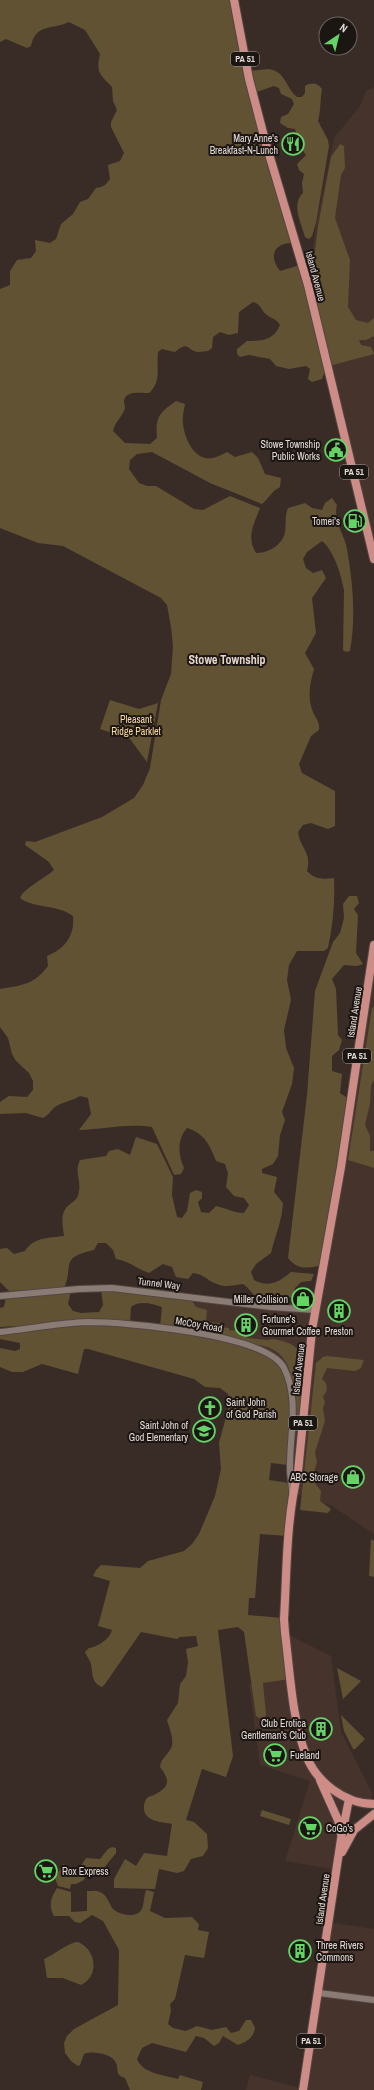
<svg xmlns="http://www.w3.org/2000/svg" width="374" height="2090" font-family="'Archivo Narrow',sans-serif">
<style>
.built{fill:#46332b}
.green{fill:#615234}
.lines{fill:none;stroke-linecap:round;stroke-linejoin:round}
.tertiary-casing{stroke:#534743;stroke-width:8}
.primary-casing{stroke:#534743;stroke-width:10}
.tertiary{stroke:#8b7b75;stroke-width:6}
.primary{stroke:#cd8d86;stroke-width:8}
.labels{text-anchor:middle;stroke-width:4;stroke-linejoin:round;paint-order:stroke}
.shield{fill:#1c1613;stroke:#a79f9c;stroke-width:1}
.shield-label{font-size:9px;font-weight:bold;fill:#e3dad6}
.poi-label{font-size:10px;fill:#e3dad6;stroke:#1c1613;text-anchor:end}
.street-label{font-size:10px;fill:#e3dad6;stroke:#1c1613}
.park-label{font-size:10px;fill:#fdde9f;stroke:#1c1613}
.quarter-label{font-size:12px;font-weight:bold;fill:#e7d6ce;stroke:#1c1613}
</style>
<rect width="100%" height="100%" fill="#392c26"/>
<path class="built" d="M374 87V559L308 285 316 225 334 138 360 106 366 91Z
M374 945V1534L332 1506 293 1493 292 1439 197 1332 181 1296 315 1310Z
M285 1633 331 1656 341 1732 372 1793 371 1804 349 1799 337 1870 285 1861 310 1781 260 1765 249 1684 291 1678Z
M329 1922 374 1929V2090H246L250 2075 304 2089Z"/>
<path class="green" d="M0 0H231L294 243C274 242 268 256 280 271L300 265 325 371 322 379 312 382 308 379 310 369 306 366 289 369 276 366 270 359 249 355 240 357 237 354V349L247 341C262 341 274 340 280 325 277 319 272 319 267 315 261 311 261 304 253 302L239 312 238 333 229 335 220 332 213 337 212 348 208 351C205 351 201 352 198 352 186 350 189 340 175 352L162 349 158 352C156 368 162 381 149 393 142 393 125 390 124 401 124 405 126 407 124 411 121 418 115 422 113 431L125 443 150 444 157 438C155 417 160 412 176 401L185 404C184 410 182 417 183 423 184 437 194 462 213 458 217 457 223 454 227 452L235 457 252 452 258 458 265 474 281 478 280 487C272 491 269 498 262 504L210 483 152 452 137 454 130 460 129 469 139 483 147 486H156L194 509 203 510 230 496 260 508C254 524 246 537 256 553 267 553 279 547 284 536 287 528 284 517 288 508L305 503 312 508 322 510 325 503 332 498 337 505C333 522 344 533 347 549 353 584 356 617 350 651L346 652 343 650 344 590C341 574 334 551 322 541L307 552 303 559 306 568 313 573 322 570 326 578 312 598 316 633 305 653 314 669C310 683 307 698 313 712 316 719 320 722 319 730L311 736 299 764 302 773 335 791V826L328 829 311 823 303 825 298 832C300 849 312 851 307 871 315 880 323 879 334 878 335 902 333 925 328 948L324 951H297L289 965 287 980 291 1000 284 1030 286 1048 294 1068 292 1084 282 1112 285 1120 280 1135 278 1156 273 1164 262 1169V1173L277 1177 274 1192 283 1203C282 1221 275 1236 271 1253L256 1264 251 1272 254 1280C269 1288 279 1282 291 1272L314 1274 311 1281 301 1282 295 1288 293 1296C284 1302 264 1304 254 1295 250 1291 248 1287 243 1284 235 1285 225 1288 217 1284 207 1281 205 1274 193 1273L188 1279 176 1277 172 1267 163 1264 149 1273C137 1269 129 1261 116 1259L113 1250 106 1243H98L94 1250C59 1258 74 1264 64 1289L9 1291 0 1282V1249L7 1248 14 1254 25 1251C34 1237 48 1238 64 1236 63 1227 60 1216 66 1208 72 1201 78 1201 79 1191 81 1179 74 1173 80 1160L106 1156 109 1151 118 1149 130 1155 136 1137 157 1144 173 1177 172 1195 177 1217 182 1218 187 1211 190 1193 196 1190 202 1192V1198L198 1202 201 1212 209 1213 216 1206C226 1208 234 1213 244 1213L249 1205 244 1198 234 1196 226 1187 228 1173 225 1164 216 1161C210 1145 204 1133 187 1128 177 1139 178 1155 184 1168L181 1174 174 1175 152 1127C128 1123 104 1129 79 1130L91 1114 88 1098 80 1096C72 1101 62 1102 55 1107 50 1111 49 1115 43 1118L26 1113 0 1114V1102L9 1096 27 1097 33 1090V1081L29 1073 16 1061 12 1054 8 1038 0 1027V989C22 985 34 985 48 966L47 956C65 949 75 935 73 916 57 904 35 909 20 898 23 889 45 878 54 870L49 862 25 845 26 841 35 842 102 817 134 798 143 785 150 768 161 700 171 674 173 646 171 627 167 605 161 598 63 546 38 543 0 528V289L10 285V271L17 260 31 258 36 251 35 240 50 243 56 239 61 224 73 214 80 202 88 199 96 188C103 187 106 185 110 179L108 165 120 161 124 153 111 127V122L117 110 113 101 112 87C99 73 96 73 100 54L85 30 69 22C52 30 36 23 31 46L27 48 6 39 0 42Z
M268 69C286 71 285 87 297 97H302L305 93V86C312 82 317 83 322 89 320 100 321 110 318 121L328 140 329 146 316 223 312 236 309 239 305 237C301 222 291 205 303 193L302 183 304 174 299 170 297 164 306 155 299 145 295 129 288 128 280 123 281 117 288 114 294 104 292 99 281 94 279 88 274 86 254 93 249 71Z
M340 144 344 146 345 168 341 175 335 218 350 260 348 307 356 320 368 323 374 318V336L366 340H359L361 345 371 347 374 354 329 366 311 283 318 226 331 157Z
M110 700 139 709 158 703 147 762 130 739 100 729Z
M349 896H357L359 903 354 909 358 915 356 953 363 964 357 966 344 965 332 979 336 989 338 1035 342 1040 339 1050 332 1056V1071L342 1074 340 1093 349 1099 323 1265C309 1268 298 1271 288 1258L307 1095 315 991 333 942 340 933 344 918 343 904Z
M374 1007V1080L371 1085 370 1104 365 1125 370 1136V1151H374V1168L348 1160 372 1008Z
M101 1290 191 1299 196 1307 207 1310 206 1322 221 1323 220 1327 229 1328V1330L248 1332 247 1338 269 1340 271 1339C318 1343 304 1380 300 1414L297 1420C294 1391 296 1349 258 1345L257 1347 160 1327 162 1307C151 1304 141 1300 131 1307L130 1325 53 1324 0 1327V1308L4 1307 6 1297 71 1291 68 1304 73 1311 81 1313 99 1312 103 1305Z
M87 1322C129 1325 268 1332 286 1373 295 1396 290 1440 288 1465L271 1463 269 1480 289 1483 291 1493 287 1536 260 1534 255 1598H249L248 1615 283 1618 290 1679 263 1683 266 1714 265 1717 259 1718 256 1716 244 1632 238 1627 218 1630 233 1756 226 1777 202 1769 186 1820 194 1822 207 1834 208 1848 203 1856 191 1859 184 1871 177 1873 159 1869 155 1889 114 1888V1879L125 1859 136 1866 144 1853 167 1856 172 1824C162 1822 143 1822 144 1807 144 1804 145 1800 147 1798 149 1796 153 1796 156 1794 170 1786 170 1780 160 1767 161 1758 167 1756 171 1748 175 1741 169 1727 167 1720L178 1703 180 1684 186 1676 188 1662 186 1649 198 1646 196 1636 180 1637 177 1639 141 1632 105 1684 102 1687C91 1682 93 1674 91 1664 90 1660 87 1657 85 1652L89 1648C97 1647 110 1639 112 1630L98 1626 110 1581 93 1576 96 1570 101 1565 140 1568 148 1561 184 1551 192 1544 199 1534 215 1496 221 1469 219 1443 230 1402 228 1394 220 1388 205 1387 194 1379 88 1349H84L78 1374 42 1364 23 1372H12L0 1367V1348L15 1351 20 1349V1343L0 1339V1333Z
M327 1356 364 1360 361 1368 355 1371 327 1368 322 1379 326 1383 327 1390 323 1397 325 1402 323 1408 325 1421 315 1452 317 1462 313 1476 315 1483 321 1491 320 1501 331 1509 328 1513 300 1510 316 1363 323 1357Z
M371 1539 374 1541V1577L369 1576Z
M337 1668 361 1681 343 1699Z
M341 1715 365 1739 355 1749H353L344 1731Z
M262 1810 291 1819 289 1825 260 1816Z
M112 1847 116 1848V1853L103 1869 93 1868 91 1874 85 1876 84 1880 76 1884H71L70 1889 58 1886 55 1878 63 1864 77 1872 86 1858 100 1859 108 1849Z
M57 1888 71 1892V1912L87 1911V1891C91 1891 96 1890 100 1892 108 1896 108 1902 113 1909 119 1915 137 1919 142 1909 144 1904 144 1896 146 1890L154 1892 150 1911 165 1918 192 1917 199 1924 198 1930 209 1932 204 1958 185 1955 175 1999 170 2004 171 2011 168 2024 173 2028 186 2031 197 2026 212 2030 226 2027 231 2033 239 2031 246 2020H251L255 2028C253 2038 248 2041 238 2045L223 2036 219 2043 214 2046 204 2038 196 2036 186 2052 152 2043 142 2048 137 2059C143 2074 164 2075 178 2079L180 2075 203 2082 201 2090H130L125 2078C115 2075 119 2071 116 2063 113 2054 92 2050 84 2054L80 2065 78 2066 71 2061 65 2053 64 2043 67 2036 74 2029 118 2005 119 1950 103 1921 92 1915 80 1923 75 1922 69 1916H54C48 1905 51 1898 57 1888Z
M78 1942C96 1949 100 1976 81 1985L63 1978H47L44 1959C54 1955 69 1942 78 1942Z"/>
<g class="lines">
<g class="tertiary-casing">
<path id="tertiary" d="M0 1296 79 1289 112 1288 271 1307 315 1310
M0 1332C29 1329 58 1323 88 1322 125 1322 267 1334 284 1368 300 1400 289 1437 290 1470 290 1477 292 1485 292 1492
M319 1993 374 2000"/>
</g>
<g class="primary-casing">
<path id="primary" d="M234 0 249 79 266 144 308 285 374 559
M374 945 341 1167 312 1330 298 1472C286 1519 287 1570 284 1619L285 1633C290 1671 292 1720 306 1755 316 1782 345 1804 374 1804
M320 1780 338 1820 341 1834
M342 1852 354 1830 374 1814
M303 2090 341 1839 349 1799"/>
</g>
<use href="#tertiary" class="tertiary"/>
<use href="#primary" class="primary"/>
</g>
<defs>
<g id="restaurant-ring" transform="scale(1.15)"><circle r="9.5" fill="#1c1613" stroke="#65d467" stroke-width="1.5"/><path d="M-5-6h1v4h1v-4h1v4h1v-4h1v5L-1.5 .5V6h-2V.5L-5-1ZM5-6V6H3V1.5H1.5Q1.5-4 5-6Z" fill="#65d467"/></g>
<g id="civic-ring" transform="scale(1.15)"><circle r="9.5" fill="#1c1613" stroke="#65d467" stroke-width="1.5"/><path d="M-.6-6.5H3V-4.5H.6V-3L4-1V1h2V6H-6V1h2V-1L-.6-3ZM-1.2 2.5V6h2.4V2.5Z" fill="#65d467"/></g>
<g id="fuel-ring" transform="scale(1.15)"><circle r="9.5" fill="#1c1613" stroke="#65d467" stroke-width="1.5"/><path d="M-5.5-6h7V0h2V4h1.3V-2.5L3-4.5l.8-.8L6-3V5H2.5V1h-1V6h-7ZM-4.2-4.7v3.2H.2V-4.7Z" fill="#65d467"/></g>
<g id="shop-ring" transform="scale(1.15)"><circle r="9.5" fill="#1c1613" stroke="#65d467" stroke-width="1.5"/><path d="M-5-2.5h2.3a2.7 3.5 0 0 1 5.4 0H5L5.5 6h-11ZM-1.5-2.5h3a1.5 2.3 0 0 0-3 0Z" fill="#65d467"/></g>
<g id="building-ring" transform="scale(1.15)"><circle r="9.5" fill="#1c1613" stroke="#65d467" stroke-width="1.5"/><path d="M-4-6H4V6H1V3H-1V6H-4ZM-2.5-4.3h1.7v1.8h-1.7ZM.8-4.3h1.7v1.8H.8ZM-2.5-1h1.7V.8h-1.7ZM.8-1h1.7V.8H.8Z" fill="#65d467"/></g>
<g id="church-ring" transform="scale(1.15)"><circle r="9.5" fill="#1c1613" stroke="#65d467" stroke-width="1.5"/><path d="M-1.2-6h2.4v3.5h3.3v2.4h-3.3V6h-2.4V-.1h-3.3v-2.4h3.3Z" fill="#65d467"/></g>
<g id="school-ring" transform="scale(1.15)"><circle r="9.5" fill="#1c1613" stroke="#65d467" stroke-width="1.5"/><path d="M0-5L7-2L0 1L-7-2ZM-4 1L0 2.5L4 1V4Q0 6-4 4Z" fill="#65d467"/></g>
<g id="supermarket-ring" transform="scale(1.15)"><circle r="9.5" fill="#1c1613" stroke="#65d467" stroke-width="1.5"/><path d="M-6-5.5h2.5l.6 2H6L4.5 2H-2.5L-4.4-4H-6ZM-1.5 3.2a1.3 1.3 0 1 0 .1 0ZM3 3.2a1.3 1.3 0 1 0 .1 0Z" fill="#65d467"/></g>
</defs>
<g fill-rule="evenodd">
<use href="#restaurant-ring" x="293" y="144"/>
<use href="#civic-ring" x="336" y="450"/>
<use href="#fuel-ring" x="355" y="521"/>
<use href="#shop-ring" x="303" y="1299"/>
<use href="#building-ring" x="339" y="1311"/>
<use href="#building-ring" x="246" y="1325"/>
<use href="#church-ring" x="210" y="1408"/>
<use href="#school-ring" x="204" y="1431"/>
<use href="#shop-ring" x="353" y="1477"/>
<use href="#building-ring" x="321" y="1729"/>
<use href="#supermarket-ring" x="275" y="1755"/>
<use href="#supermarket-ring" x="310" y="1828"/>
<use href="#supermarket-ring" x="46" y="1871"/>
<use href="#building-ring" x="300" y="1951"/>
</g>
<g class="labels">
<g class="shield">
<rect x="231" y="52" width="28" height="14" rx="3"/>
<rect x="340" y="465" width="28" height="14" rx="3"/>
<rect x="343" y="1049" width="28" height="14" rx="3"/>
<rect x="289" y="1416" width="28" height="14" rx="3"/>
<rect x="297" y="2034" width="28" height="14" rx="3"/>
</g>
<g class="shield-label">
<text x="245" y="62">PA 51</text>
<text x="354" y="475">PA 51</text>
<text x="357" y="1059">PA 51</text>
<text x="303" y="1426">PA 51</text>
<text x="311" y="2044">PA 51</text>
</g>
<g class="poi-label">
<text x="278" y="142">Mary Anne's<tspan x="278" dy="12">Breakfast-N-Lunch</tspan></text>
<text x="320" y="448">Stowe Township<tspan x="320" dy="12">Public Works</tspan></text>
<text x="340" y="525">Tomei's</text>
<text x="288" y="1303">Miller Collision</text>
<text x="262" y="1323" text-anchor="start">Fortune's<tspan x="262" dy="12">Gourmet Coffee</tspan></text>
<text x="339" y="1335" text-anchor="middle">Preston</text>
<text x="226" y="1406" text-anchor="start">Saint John<tspan x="226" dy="12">of God Parish</tspan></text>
<text x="188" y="1429">Saint John of<tspan x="188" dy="12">God Elementary</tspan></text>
<text x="338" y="1481">ABC Storage</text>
<text x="306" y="1727">Club Erotica<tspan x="306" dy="12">Gentleman's Club</tspan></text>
<text x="290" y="1759" text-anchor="start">Fueland</text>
<text x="326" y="1832" text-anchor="start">CoGo's</text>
<text x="62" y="1875" text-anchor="start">Rox Express</text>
<text x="316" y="1949" text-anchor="start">Three Rivers<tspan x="316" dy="12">Commons</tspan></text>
</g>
<g class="street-label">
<text transform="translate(316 276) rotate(75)" y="4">Island Avenue</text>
<text transform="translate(354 1012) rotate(-81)" y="4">Island Avenue</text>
<text transform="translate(159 1283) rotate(7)" y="4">Tunnel Way</text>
<text transform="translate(199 1324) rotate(10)" y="4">McCoy Road</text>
<text transform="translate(298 1369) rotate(-84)" y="4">Island Avenue</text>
<text transform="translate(322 1899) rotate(-82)" y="4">Island Avenue</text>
</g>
<g class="park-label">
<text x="136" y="723">Pleasant<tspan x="136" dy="12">Ridge Parklet</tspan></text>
</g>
<g class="quarter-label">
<text x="227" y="664">Stowe Township</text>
</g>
</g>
<g transform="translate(338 36) rotate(35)"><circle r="19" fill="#1c1613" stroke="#6c6461"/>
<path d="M0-3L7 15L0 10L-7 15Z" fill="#65d467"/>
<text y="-6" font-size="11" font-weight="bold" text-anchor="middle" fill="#e3dad6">N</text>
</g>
</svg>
